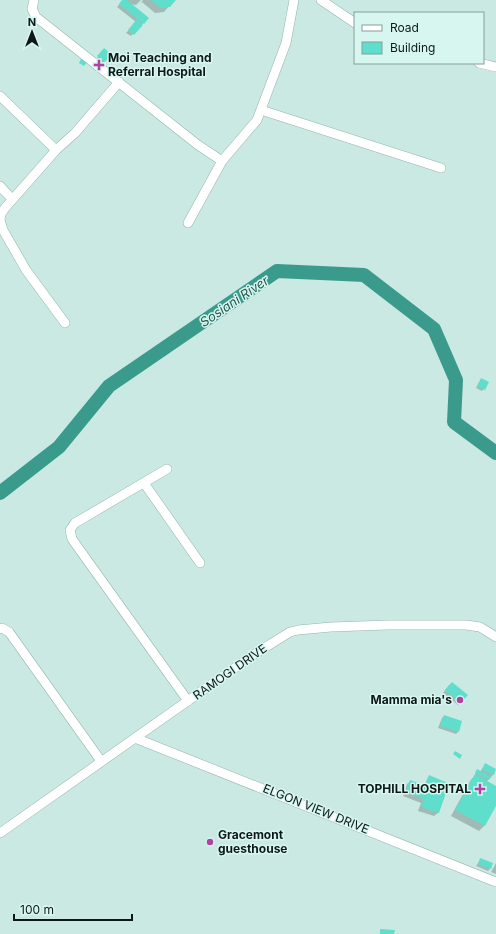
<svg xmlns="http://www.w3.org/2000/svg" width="496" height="934" font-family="Inter,sans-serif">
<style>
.shadow{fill:#0003}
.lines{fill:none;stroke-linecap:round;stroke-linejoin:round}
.river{stroke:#3a9b8d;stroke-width:14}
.building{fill:#5fdecb}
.minor-casing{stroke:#96b4ae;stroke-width:10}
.minor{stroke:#fff;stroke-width:9}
.poi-dot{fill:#ae43a3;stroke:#d7f6f0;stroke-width:1.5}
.labels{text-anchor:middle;stroke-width:3;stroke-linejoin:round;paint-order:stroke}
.poi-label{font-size:12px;font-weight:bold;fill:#0e1917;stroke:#d7f6f0;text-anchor:start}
.street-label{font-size:12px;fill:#0e1917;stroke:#d7f6f0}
.water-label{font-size:13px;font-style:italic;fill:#255a52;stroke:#d7f6f0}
</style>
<rect width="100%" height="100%" fill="#cae9e3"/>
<path class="shadow" d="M123 0H141L136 5 130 4 148 18 131 36 126 33 136 22 117 7Z
M143 0H174L164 12 155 13 142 2 140 4Z
M102 52 110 54 102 64 96 59Z
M479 382 484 389 482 391 476 388Z
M449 685 467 695 458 705 443 693Z
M444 716 461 722 458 732 456 734 438 728 442 718Z
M485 764 495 769 493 775 486 782 496 787V803L484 826 479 831 451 816 470 781 476 774H475L477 771 480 772Z
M429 776 448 784 443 793H445L438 813 434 816 418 811 421 803 403 796 407 784 411 781 424 786Z
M481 859 490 869 488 871 476 866Z
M496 863V874L491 872Z"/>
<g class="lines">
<path class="river" d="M0 493 59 447 109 386 277 271 364 275 434 329 456 380 454 422 496 453"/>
</g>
<path class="building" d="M122 0H127L149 18 144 24 119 4Z
M151 0H176L170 7 161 8Z
M137 19 143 25 134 35 128 30Z
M104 48 111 54 105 62 97 56Z
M81 59 87 62 84 66 79 63Z
M481 378 489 382 485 390 477 386Z
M452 682 468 695 461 703 445 690Z
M444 715 462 721 459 732 440 726Z
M455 751 462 755 460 759 453 754Z
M485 763 496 769 494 775 482 770Z
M477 769 491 777 489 780 475 773Z
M475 774 496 786V806L485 826 455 810Z
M429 775 450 784 447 790 426 782Z
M410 780 446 793 439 813 421 807 424 799 406 792Z
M480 858 493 863 491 869 478 864Z
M380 929 395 930 394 934H380Z"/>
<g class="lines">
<g class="minor-casing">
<path id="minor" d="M34 0 32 9 36 17 198 145 222 161 257 120 286 43 294 0
M321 0 355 23
M479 63 496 67
M0 96 56 150 75 133 119 82
M261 110 441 168
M56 150 5 208 1 214 0 220 3 230 26 270 65 323
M0 186 12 199
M188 223 222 161
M167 469 75 523 70 530 72 539 188 701
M144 483 200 563
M0 629 2 628 9 632 101 761
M135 738 496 882
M0 833 253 655 290 632 298 630 331 627 388 625H466L480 627 496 637"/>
</g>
<use href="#minor" class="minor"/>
</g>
<g class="poi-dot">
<path d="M97 59h4v4h4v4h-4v4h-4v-4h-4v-4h4z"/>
<circle cx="460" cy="700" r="4"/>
<path d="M478 783h4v4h4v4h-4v4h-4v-4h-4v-4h4z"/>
<circle cx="210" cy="842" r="4"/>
</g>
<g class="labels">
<g class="poi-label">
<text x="108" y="62">Moi Teaching and<tspan x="108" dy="14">Referral Hospital</tspan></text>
<text x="452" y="704" text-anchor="end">Mamma mia's</text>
<text x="471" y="793" text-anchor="end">TOPHILL HOSPITAL</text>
<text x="218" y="839">Gracemont<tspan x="218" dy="14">guesthouse</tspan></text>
</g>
<g class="street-label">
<text transform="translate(230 672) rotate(-35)" y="4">RAMOGI DRIVE</text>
<text transform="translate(316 809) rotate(22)" y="4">ELGON VIEW DRIVE</text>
</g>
<g class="water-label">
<text transform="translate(234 301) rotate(-34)" y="5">Sosiani River</text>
</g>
</g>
<rect x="354" y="12" width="130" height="52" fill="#d7f6f0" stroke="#879e99"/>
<rect x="362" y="25" width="20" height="6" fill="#ffffff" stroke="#879e99"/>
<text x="390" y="32" font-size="12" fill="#0e1917">Road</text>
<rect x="362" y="42" width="20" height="12" fill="#5fdecb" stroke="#879e99"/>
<text x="390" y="52" font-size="12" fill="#0e1917">Building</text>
<g transform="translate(32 32)" stroke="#d7f6f0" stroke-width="3" paint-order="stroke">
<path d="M0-3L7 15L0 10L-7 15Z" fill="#0e1917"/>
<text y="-6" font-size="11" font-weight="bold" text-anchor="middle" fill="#0e1917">N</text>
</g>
<path d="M14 914v6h118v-6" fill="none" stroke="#0e1917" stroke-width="2"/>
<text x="20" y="914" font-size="12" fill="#0e1917" stroke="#d7f6f0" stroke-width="3" paint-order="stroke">100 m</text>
</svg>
